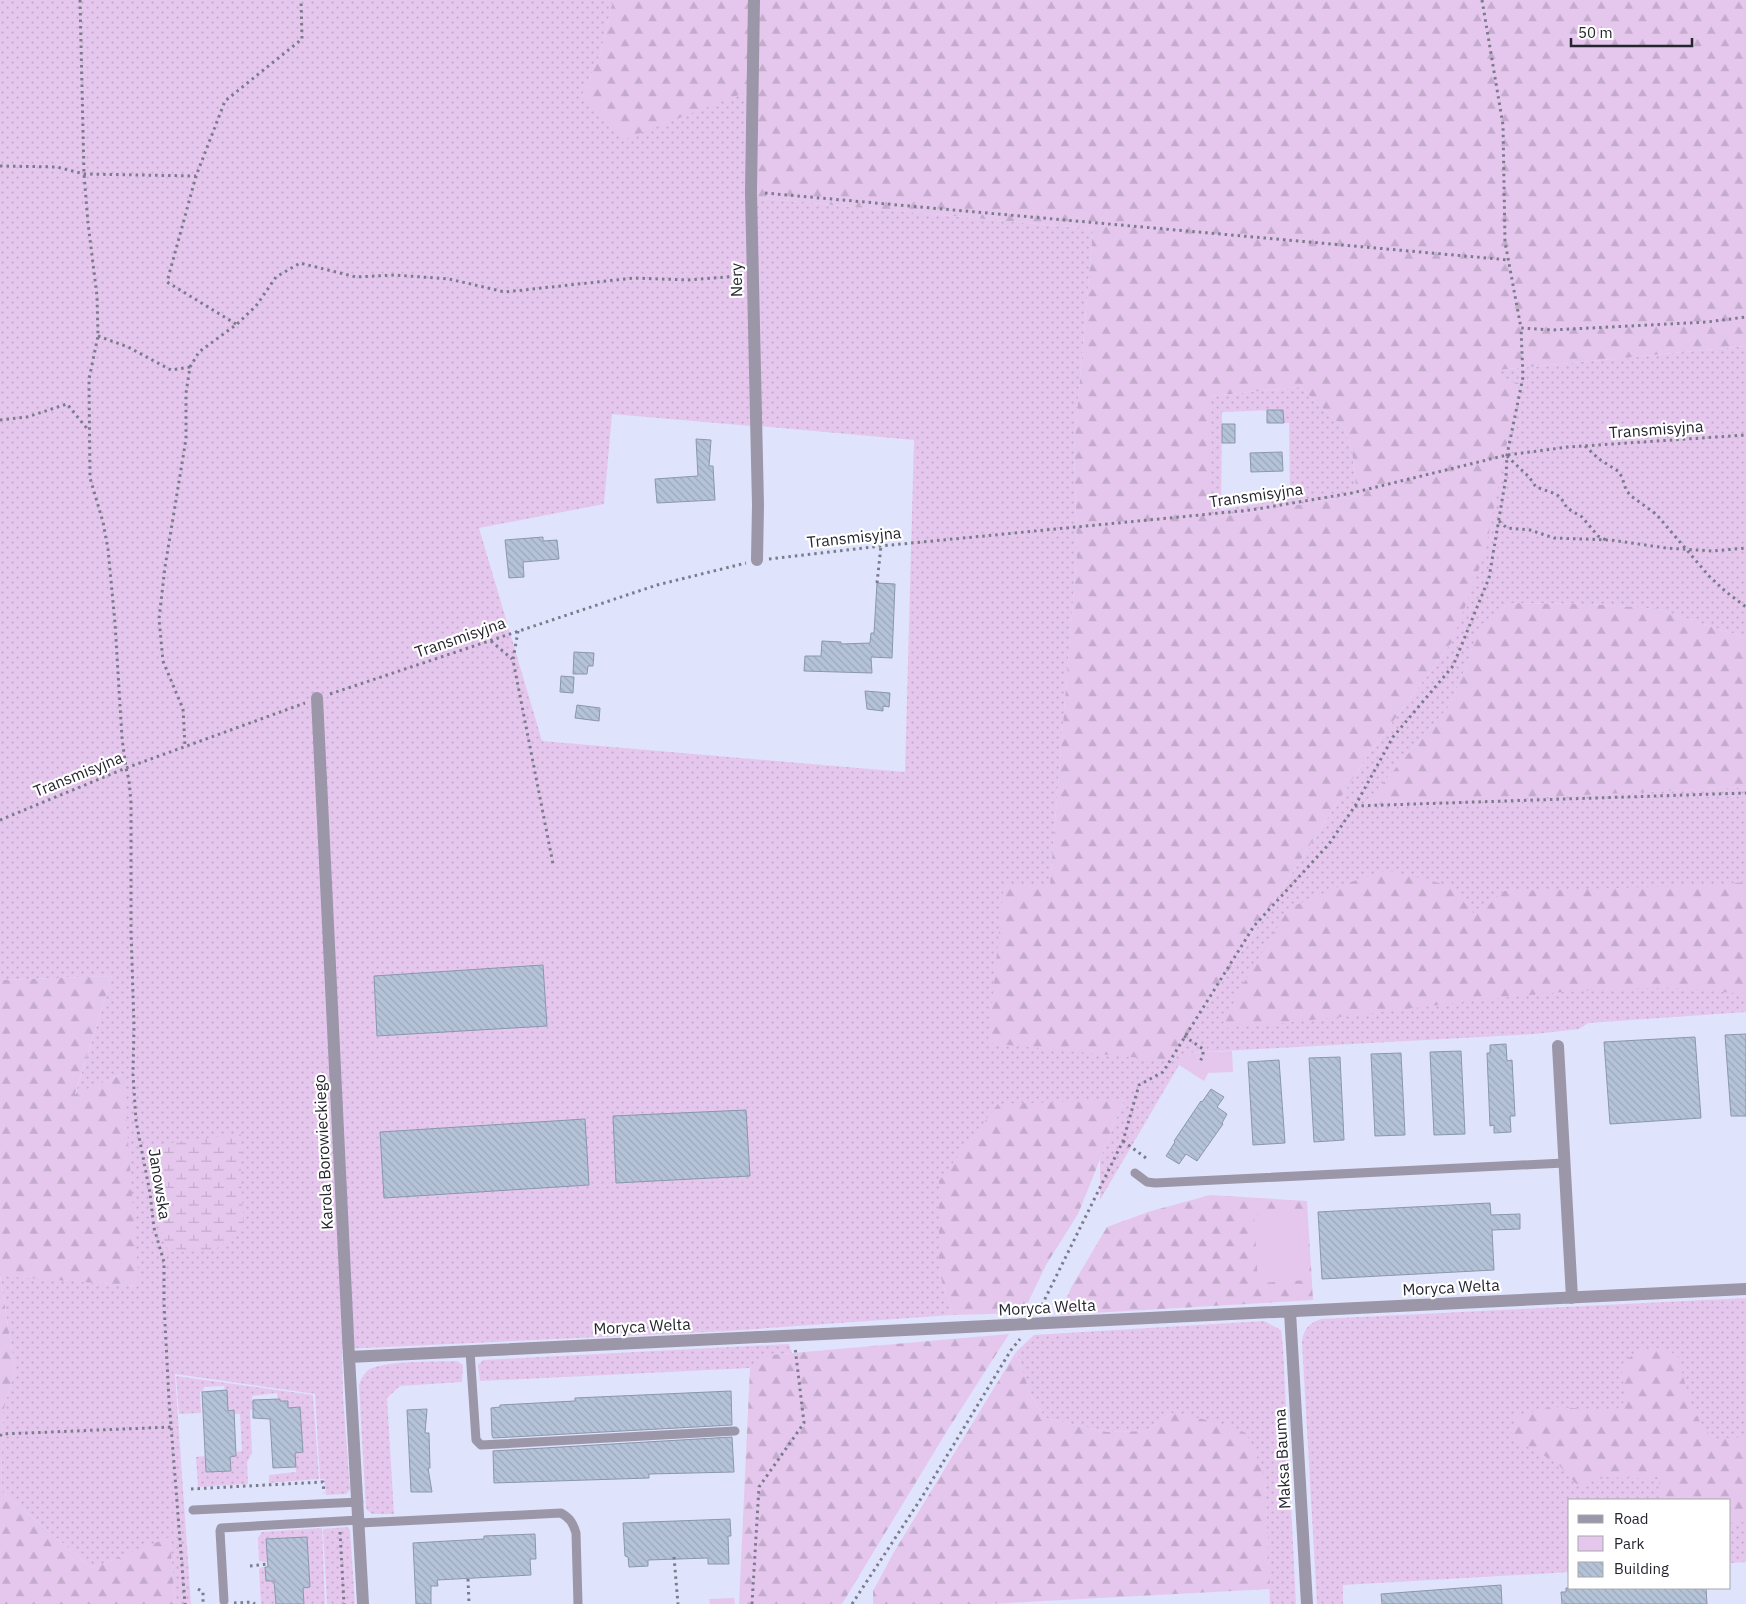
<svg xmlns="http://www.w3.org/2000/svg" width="1746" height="1604" font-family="'IBM Plex Sans',sans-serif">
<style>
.grass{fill:url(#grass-dots);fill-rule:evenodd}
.forest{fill:url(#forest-firs);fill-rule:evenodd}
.wetland{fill:url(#wetland-marsh)}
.park{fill:#e5c7ee}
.building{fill:url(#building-back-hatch);stroke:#8a97ac}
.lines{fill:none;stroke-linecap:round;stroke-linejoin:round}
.path{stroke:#7a7c8c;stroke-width:3;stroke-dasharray:2.5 4;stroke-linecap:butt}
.lane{stroke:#9c96a9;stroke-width:9}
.street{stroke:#9c96a9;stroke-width:12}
.labels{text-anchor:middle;stroke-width:4.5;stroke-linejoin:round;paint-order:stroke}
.street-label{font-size:16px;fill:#24252e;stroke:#fff}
</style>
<defs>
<pattern id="grass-dots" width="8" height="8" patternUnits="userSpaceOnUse" patternTransform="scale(1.25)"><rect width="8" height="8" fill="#e5c7ee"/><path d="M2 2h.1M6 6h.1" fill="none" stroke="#c4abcc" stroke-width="1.8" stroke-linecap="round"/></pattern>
<pattern id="forest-firs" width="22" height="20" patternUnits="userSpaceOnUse" patternTransform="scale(1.25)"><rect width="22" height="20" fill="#e5c7ee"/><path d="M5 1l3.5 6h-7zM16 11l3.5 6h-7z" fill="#c4abcc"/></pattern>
<pattern id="wetland-marsh" width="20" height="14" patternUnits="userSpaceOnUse" patternTransform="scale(1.25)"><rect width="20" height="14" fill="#e5c7ee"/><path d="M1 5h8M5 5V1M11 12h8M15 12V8" fill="none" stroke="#c4abcc"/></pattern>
<pattern id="building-back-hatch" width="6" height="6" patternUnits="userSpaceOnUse" patternTransform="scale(1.25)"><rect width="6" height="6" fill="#b5c3d9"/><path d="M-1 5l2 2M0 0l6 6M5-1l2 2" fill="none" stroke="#9ca7bb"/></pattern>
</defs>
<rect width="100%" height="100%" fill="#dfe3fc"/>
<path class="grass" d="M0 0H613L600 55 582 96 749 91 751 426 612 414 604 504 479 528 542 741 905 772 914 440 760 426 756 198 1093 229 1074 449 1077 551 1050 885 1004 884 1171 1061 1368 755 1452 642 1519 384 1502 380 1497 370 1746 346V638L1658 609 1589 604 1509 603 1482 625 1451 704 1364 805 1746 787V1012L1588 1023 1579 1029 1535 1034 1186 1053 1100 1200V1159L1124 1100 939 1271 952 1315 728 1331 342 1349 343 1396 350 1490 346 1494 326 1495 324 1479H320L315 1394 175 1374 191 1604H175L170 1538 92 1568 1 1491 3 1412 15 1369 0 1275 138 1286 122 1074 75 1095 112 976 0 980ZM241 1134V1179L155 1150Z
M1300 387 1344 428 1352 451 1357 496 1211 518V396ZM1283 410 1284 423H1289L1290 498 1221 510 1222 412Z
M1746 1298V1562L1730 1563V1500H1570V1572L1343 1585V1604H1317L1302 1342C1303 1330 1309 1323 1321 1319Z
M1264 1321 1281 1330 1283 1348 1296 1604H1270L1265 1476 1171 1413 1146 1431 1107 1432 1045 1418 1031 1395 1016 1352 1034 1335Z
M789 1344 792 1353C775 1354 763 1356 750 1368L480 1381 478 1365 483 1360Z
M457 1361 463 1365 462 1382 400 1386 387 1398 394 1514H372L366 1509 359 1385C361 1379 363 1375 367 1371 381 1360 437 1362 457 1361Z
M176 1376 313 1395 319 1479 269 1483V1475L296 1472 295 1453 303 1452 300 1407 288 1408V1401H280V1399H278L277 1393 252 1396 253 1409 250 1410 252 1453 247 1462 248 1484 198 1487 196 1457 205 1456 206 1472 231 1471 230 1457 236 1456V1452L242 1451 240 1414H234V1410L228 1411 224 1386 204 1387 203 1392H200L201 1413 179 1414Z
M347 1527 350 1530 355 1604H327L323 1529Z
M322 1528 325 1604H304L303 1588 310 1587 307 1537 267 1539 268 1562 259 1561 258 1538 262 1532Z
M262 1567H265L266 1581H274L276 1604H261L259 1569Z"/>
<path class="forest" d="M613 0H749V91L625 139 582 96 600 55Z
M758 0H1746V346L1497 370 1502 380 1519 383 1485 553 1452 642 1368 755 1171 1061 988 1043 1004 884H1050L1077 551 1074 449 1093 229 756 198ZM1300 387 1344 428 1352 451 1357 496 1211 518V396Z
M1509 603 1589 604 1658 609 1746 638V787L1363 806 1451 704 1482 624Z
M1388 870 1451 886 1474 914 1483 910 1504 891 1695 886 1746 882V994C1716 992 1685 987 1655 988 1510 989 1366 1019 1221 1028L1243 984 1289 908 1345 884Z
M112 976 75 1094 123 1074 139 1286 0 1276 15 1369 3 1412 1 1491 92 1568 170 1537 175 1604H0V980Z
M1124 1100 1078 1214 1046 1265 1023 1313 952 1315 939 1271V1181L998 1104Z
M1210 1195 1307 1201 1313 1300 1059 1315 1072 1286 1107 1227 1148 1212Z
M1009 1334 947 1431 842 1604H739L750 1368 756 1362 770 1355Z
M1664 1347 1678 1357 1691 1406 1703 1427 1713 1439 1746 1437V1522L1730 1523V1500H1662L1659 1479 1606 1477 1578 1486 1556 1462 1522 1444 1511 1432 1517 1416 1551 1407 1616 1410 1626 1400 1621 1365 1636 1352Z
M1016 1352 1031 1395 1045 1418 1107 1432 1146 1431 1171 1413 1212 1421 1246 1433 1265 1476 1270 1589 988 1604H873V1591L894 1552Z"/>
<path class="wetland" d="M241 1134V1179L244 1228 213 1251 169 1252 162 1235 155 1149 170 1143Z"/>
<path class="park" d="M1232 1051 1233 1072 1208 1073 1204 1081 1179 1065 1185 1053Z
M1306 1212 1310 1280 1258 1283 1254 1215Z
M734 1598 735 1604H710L709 1599Z"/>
<path class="building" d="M1267 410H1283L1284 423H1267Z
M1222 424H1235V443H1222Z
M696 439 711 440 709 466H713L715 500 657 503 655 479 698 476Z
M1282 452 1283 471 1251 472 1250 453Z
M543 537V541L557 540 559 559 523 562 524 577 509 578 505 540Z
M877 583 895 584 892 658 871 657 872 673 804 671 805 656H821L822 641 841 642V644L870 643 871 633H874Z
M574 652 594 653 593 666H588L587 674H573Z
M561 676 574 677 573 693 560 692Z
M865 691 890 693 889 707 883 706V711L867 709Z
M577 705 600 708 599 721 575 718Z
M543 965 547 1026 377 1036 374 976Z
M1746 1034V1116H1731L1725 1035Z
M1695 1037 1701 1118 1610 1124 1604 1042Z
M1506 1044 1507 1061 1512 1060 1515 1116H1510L1511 1132 1494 1133V1125L1490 1126 1487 1053H1490V1045Z
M1461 1051 1465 1134 1434 1135 1430 1052Z
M1401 1053 1405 1135 1375 1136 1371 1054Z
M1340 1057 1344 1140 1314 1142 1309 1058Z
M1279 1060 1285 1143 1253 1145 1248 1062Z
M1211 1089 1224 1097 1217 1107 1227 1114 1222 1123 1223 1124 1197 1161 1186 1154 1179 1164 1166 1156 1175 1142 1174 1141 1201 1101 1202 1102Z
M746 1110 750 1176 616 1183 613 1116Z
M585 1119 589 1185 384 1198 380 1132Z
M1490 1203 1491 1215 1520 1214V1229L1492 1230 1494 1270 1322 1279 1318 1212Z
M227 1390 228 1411 234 1410 236 1456 230 1457 231 1471 206 1472 202 1392Z
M731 1391 732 1425 493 1438 492 1435 491 1408 500 1407V1405L575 1401V1398Z
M280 1399V1401H288V1408L300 1407 303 1452 295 1453 296 1467 273 1468 270 1419 253 1418V1400Z
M427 1409 425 1433H429L430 1468H428L432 1492H411L407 1410Z
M732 1437 734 1472 649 1474V1478L494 1483 493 1451Z
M730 1519 731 1536H728L729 1564H708V1558L648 1560V1566L629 1567 628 1557 625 1556 623 1523Z
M535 1534 536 1559H530L531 1575 437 1580 438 1586H431V1604H416L413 1543 484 1539V1536Z
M307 1537 310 1587 303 1588 304 1604H276L274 1581H266L265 1567H268L266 1539Z
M1501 1585 1502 1604H1382L1381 1594Z
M1566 1588H1706L1707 1604H1562L1561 1592H1566Z"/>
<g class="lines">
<path class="path" d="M80 0 84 174 88 223 97 296 98 336 89 379 90 478 103 522 108 549 115 623 122 738 126 768 129 780 131 803V931L134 1026 133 1074 136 1121 150 1193 154 1228 164 1262V1304L169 1400 185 1604
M1482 0 1503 125 1505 242 1521 328
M0 166 57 167 84 174 196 176
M765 193 1509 260
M236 324 167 282 196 176 225 101 302 39 301 0
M98 336 128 347 171 370 190 367 186 393V439L165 567 159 619 163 661 183 709 185 746
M190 367 199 352 237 324 256 306 276 277 300 263 356 277 395 275 449 279 505 292 634 278 688 280 739 276
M0 420 27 417 67 404 89 431
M1585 446 1599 459 1618 471 1622 477 1626 490 1631 496 1656 514 1709 576 1725 591 1746 607
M1507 456 1529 477 1536 487 1556 494 1561 498 1567 508 1582 517 1598 536 1606 540
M1499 521 1507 528 1530 530 1554 538 1611 540 1666 548 1713 551 1746 548
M769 559 881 546 1251 510 1352 493 1507 455 1568 447 1746 435
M877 583 881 546
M518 631 513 660 553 864
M491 641 512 659
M330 694 657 585 746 563
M1355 806 1746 793
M0 820 126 768 305 703
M1184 1036 1203 1049V1056L1199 1063
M1123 1141 1146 1158
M1039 1311 1123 1141 1139 1085 1163 1072 1254 926 1329 844 1355 806 1393 737 1453 666 1489 578 1506 477 1507 455 1523 377 1521 328 1552 330 1707 322 1746 317
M0 1436 2 1434 172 1427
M191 1489 323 1482 324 1493
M340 1532 344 1604
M674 1557 678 1604
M250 1566 268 1564
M468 1579 469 1604
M198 1589 203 1592V1604
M234 1603 252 1602 255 1604
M752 1604 759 1487 804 1423 795 1347
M852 1604 922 1497 1011 1350 1020 1339"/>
<path class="lane" d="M1135 1173 1147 1182 1155 1183 1564 1163
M470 1351 476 1440 481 1445 735 1431
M193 1510 359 1502
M360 1523 561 1513C570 1518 573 1523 576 1533L578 1604
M224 1601 220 1531 221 1528 359 1520"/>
<path class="street" d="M754 0 751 192 758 505 757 560
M317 698 349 1357 363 1604
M1558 1046 1572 1298
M1290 1312 1307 1604
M349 1357 1746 1289"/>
</g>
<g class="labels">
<g class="street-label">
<text transform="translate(736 280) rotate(-91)" y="6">Nery</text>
<text transform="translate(1656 429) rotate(-4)" y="6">Transmisyjna</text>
<text transform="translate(1256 495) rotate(-8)" y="6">Transmisyjna</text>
<text transform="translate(854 537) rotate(-6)" y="6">Transmisyjna</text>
<text transform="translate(460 637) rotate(-19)" y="6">Transmisyjna</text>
<text transform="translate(78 774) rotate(-22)" y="6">Transmisyjna</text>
<text transform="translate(323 1152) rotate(-93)" y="6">Karola Borowieckiego</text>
<text transform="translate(160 1184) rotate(81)" y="6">Janowska</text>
<text transform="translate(1451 1287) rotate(-3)" y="6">Moryca Welta</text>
<text transform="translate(1047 1307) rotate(-3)" y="6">Moryca Welta</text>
<text transform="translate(642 1326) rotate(-3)" y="6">Moryca Welta</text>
<text transform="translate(1282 1459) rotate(-93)" y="6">Maksa Bauma</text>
</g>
</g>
<rect x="1568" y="1499" width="162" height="90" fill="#ffffff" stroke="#a7a8ab"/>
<rect x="1578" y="1515" width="25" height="8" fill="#9c96a9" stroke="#a7a8ab"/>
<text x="1614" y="1524" font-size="15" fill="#24252e">Road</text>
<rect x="1578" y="1536" width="25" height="15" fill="#e5c7ee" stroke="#a7a8ab"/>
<text x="1614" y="1549" font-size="15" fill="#24252e">Park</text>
<rect x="1578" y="1562" width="25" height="15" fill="url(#building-back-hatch)" stroke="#a7a8ab"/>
<text x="1614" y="1574" font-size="15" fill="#24252e">Building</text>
<path d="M1571 38v8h121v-8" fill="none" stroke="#24252e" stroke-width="2.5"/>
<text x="1578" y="38" font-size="15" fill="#24252e" stroke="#ffffff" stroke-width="4" paint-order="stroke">50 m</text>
</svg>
